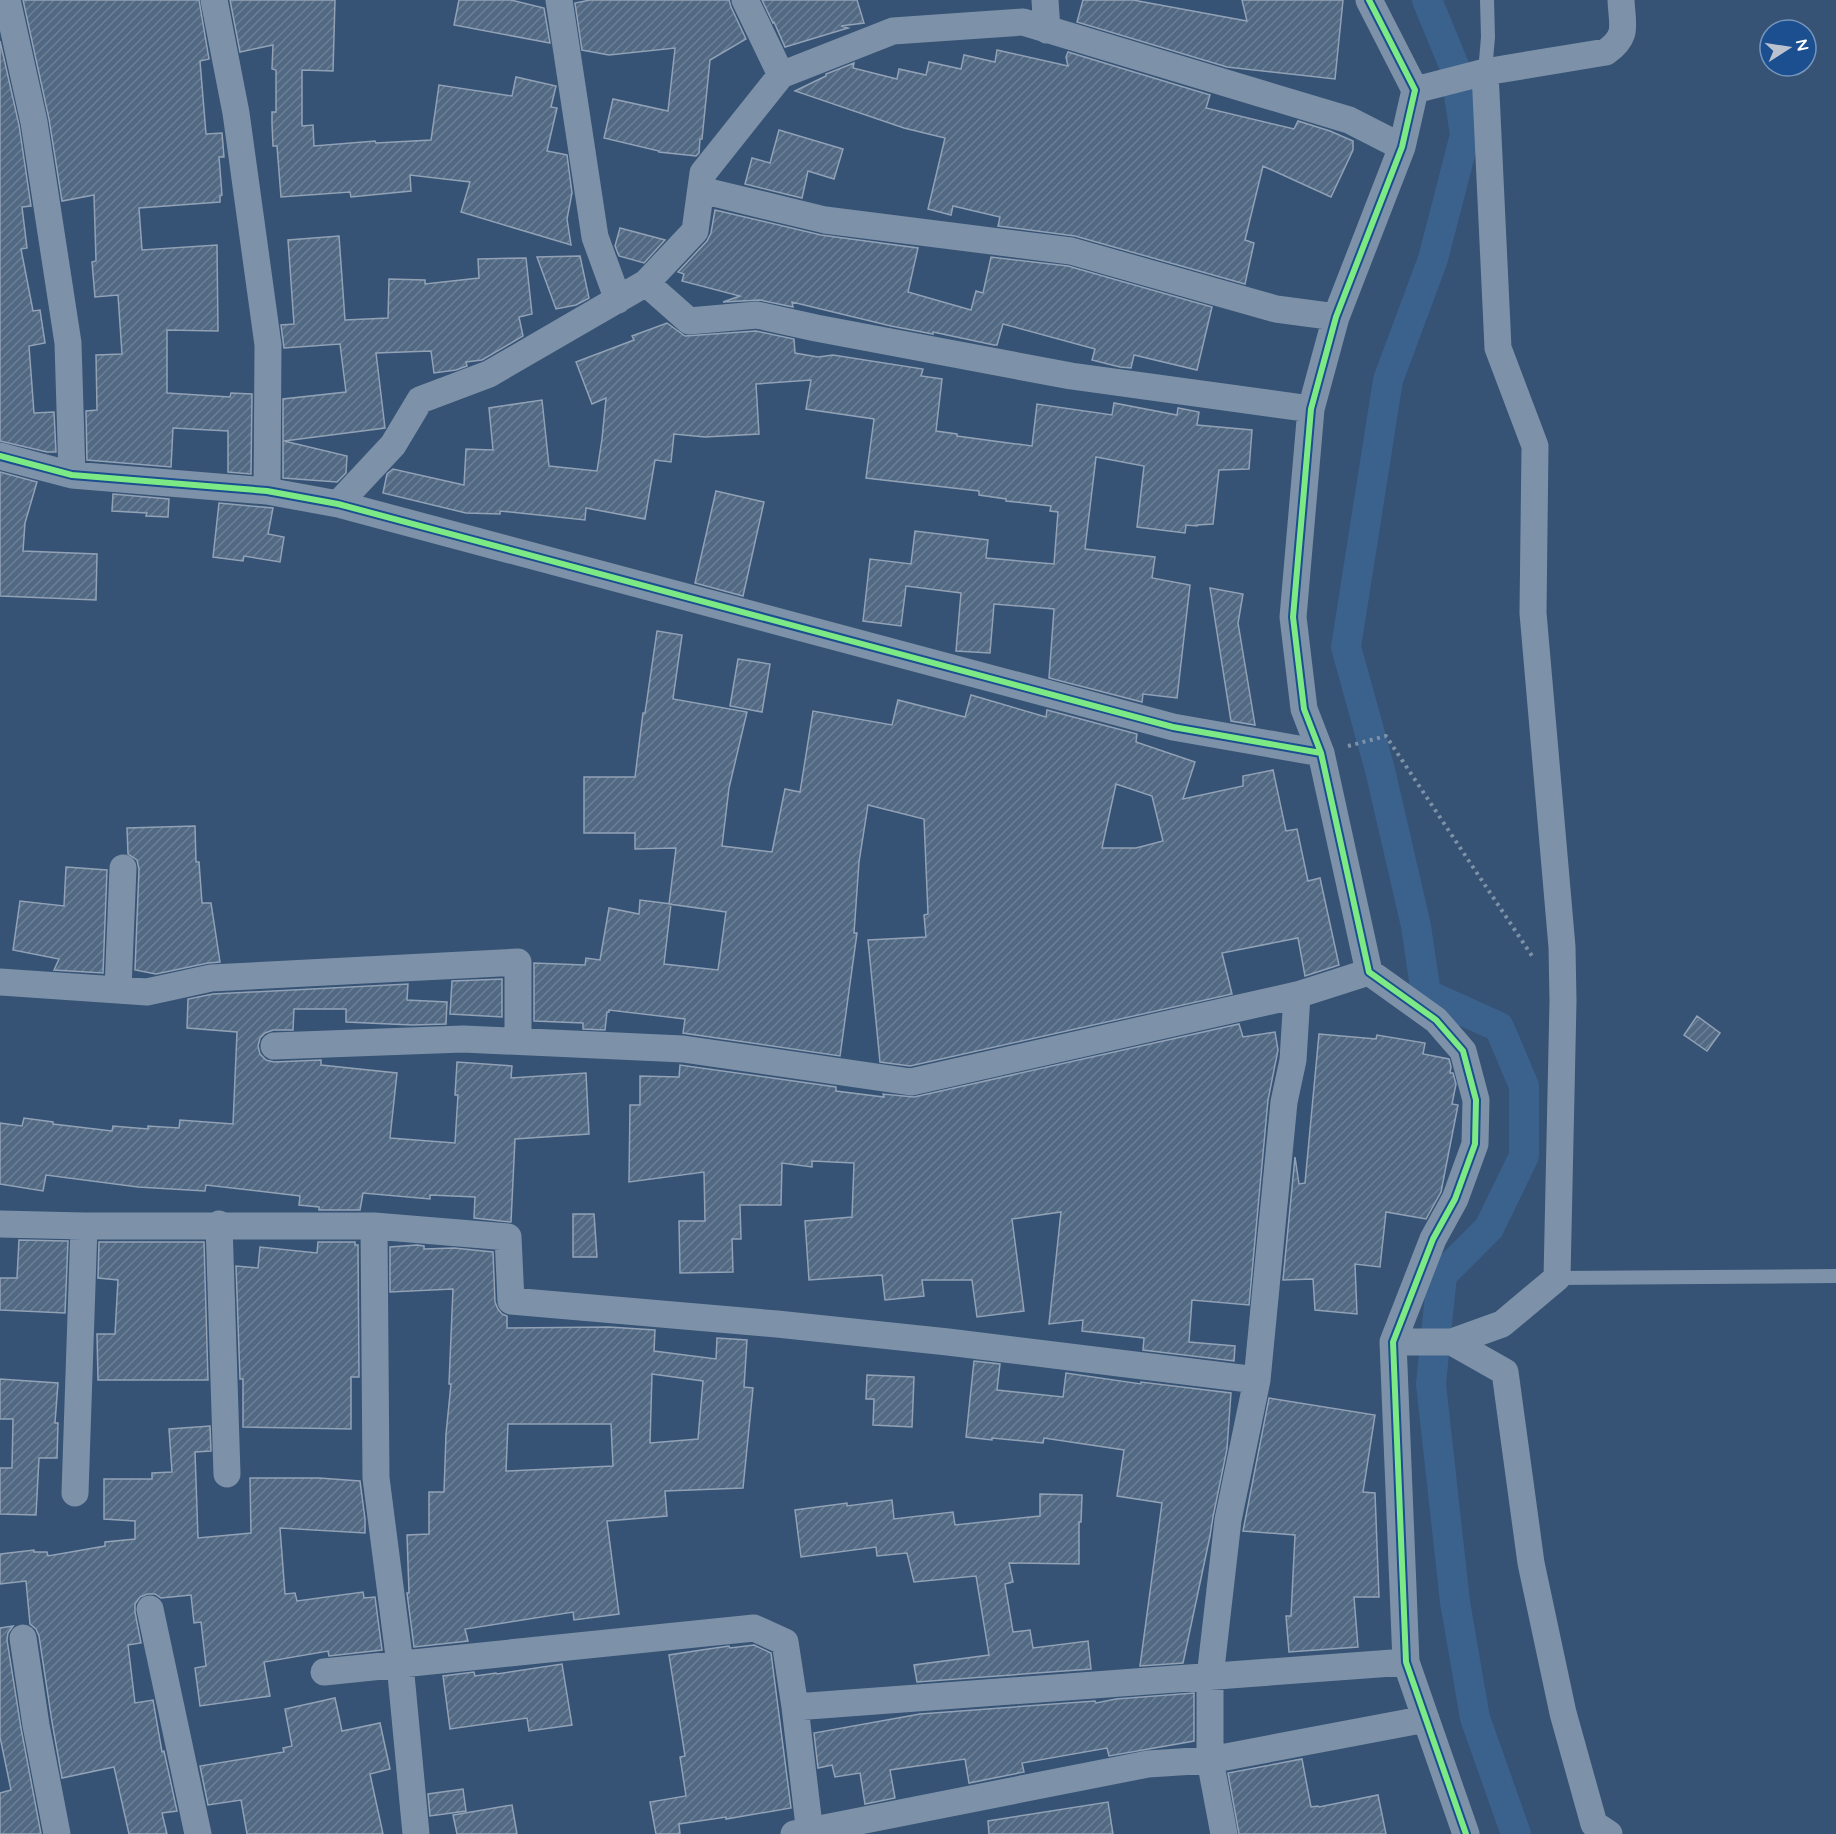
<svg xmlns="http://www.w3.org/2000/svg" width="1836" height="1834" font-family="Quicksand,sans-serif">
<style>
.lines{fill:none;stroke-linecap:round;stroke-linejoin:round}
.canal{stroke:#3b618d;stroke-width:30}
.building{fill:url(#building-hatch);stroke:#92a2b6;stroke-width:1.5;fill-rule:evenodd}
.path{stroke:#7d92a8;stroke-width:4;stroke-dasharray:3 4.5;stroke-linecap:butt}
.service{stroke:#7d92a8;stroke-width:14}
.minor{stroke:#7d92a8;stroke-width:27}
.cycleway-casing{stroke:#1b4f8f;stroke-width:10}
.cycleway{stroke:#7ce984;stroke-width:6}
</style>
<defs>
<pattern id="building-hatch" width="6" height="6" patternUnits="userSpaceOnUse" patternTransform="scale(1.5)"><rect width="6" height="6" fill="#526984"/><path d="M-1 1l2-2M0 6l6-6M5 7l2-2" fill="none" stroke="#6c8096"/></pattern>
</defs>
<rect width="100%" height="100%" fill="#365274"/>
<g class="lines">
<path class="canal" d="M1427 0 1455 68 1465 135 1433 259 1388 380 1346 647 1380 770 1416 926 1426 994 1499 1027 1524 1086V1156L1489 1228 1442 1275 1431 1384 1455 1602 1475 1718 1516 1834"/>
</g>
<path class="building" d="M23 0H199L209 59 200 61 206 134 222 133 224 157H219L222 195 220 196V202L139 208 142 250 217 245 218 331 167 330V393L230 397 231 393 252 394 251 474 228 472V431L173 428 171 467 87 460 86 411 97 410 96 355 122 354 118 295 95 297 92 262 96 261 94 195 62 201 49 119Z
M230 0H335L333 71 302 70V126L313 125 314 146 375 141 376 143 431 140 439 85 512 96 516 77 556 86 551 107 557 108 547 151 567 155 572 193 567 219 571 245 461 212 470 182 410 175 411 191 351 197 350 192 281 197 277 146H273L272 124V112H276V70L272 69 273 45 240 52Z
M459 0H511L544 8 550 43 454 25Z
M590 0H729L731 7 746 39 710 60 702 139H700L699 153 696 156 659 152V151L604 138 613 99 668 111 675 48 609 55 582 50 575 3Z
M762 0H857L864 23 841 26 848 28 785 47 774 22 773 23Z
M1083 0H1133L1247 21 1242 0H1343L1335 79 1227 67 1077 22Z
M0 41 19 125 31 206 22 207 27 248 21 249 33 311 40 310 45 343 29 346 34 413 54 412 56 452H47L0 441Z
M997 50 1068 66 1066 57 1068 52 1210 95 1206 108 1294 129 1298 121 1330 131 1353 141V150L1331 197 1263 166 1245 240 1254 243 1245 284 1075 236 998 226 1000 217 953 206 951 215 928 209 945 138 904 128 795 91 826 76V74L854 63 853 68 897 79 899 69 926 75 929 62 961 69 964 55 995 62Z
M779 130 843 149 834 179 808 171 802 198 745 184 752 158 770 163Z
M715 210 821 235 918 248 908 292 971 310 976 291 983 293 991 257 1068 266 1212 307 1197 370 1134 355 1131 368 1120 367 1092 360 1095 349 1003 324 997 345H994L933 332V334L891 326 792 302 793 307 760 300 723 302 740 296 682 281 684 274 678 272 707 241 711 233Z
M620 228 665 240 644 263 619 256 615 246Z
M339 236 345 320 388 318 389 279 425 280V284L479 278 478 259 526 258 532 314 519 317 523 336 482 360 466 362 467 366 456 370 434 373 431 351 376 353 385 428 284 441 347 456 346 473 337 482 283 478V399L346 392 340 344 284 348 281 325 294 324 288 240Z
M580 256 589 298 576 305 556 309 537 257Z
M667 323 685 336 756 331 794 339 795 353 818 357 833 355 923 369 921 376 942 379 936 431 957 434V436L1032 446 1037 404 1112 415 1114 403 1177 415 1178 408 1199 412 1197 425 1252 430 1249 469 1219 470 1213 524 1197 525V526L1186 525 1185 533 1137 527 1144 466 1096 457 1085 549 1155 557 1152 578 1190 585 1177 698 1143 694 1142 702 1049 678 1054 609 994 604 990 653 956 651 961 593 906 586 901 626 863 621 870 559 911 564 915 531 988 540 986 558 1054 564 1058 512 1050 511 1051 506 1006 501V499L979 495V491L866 478 874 419 806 409 811 380 756 384 759 434 705 437 674 434 671 462 655 460 645 519 586 508 585 520 500 511V514L466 513 383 493 387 474 393 469 464 485 466 449 493 450 489 408 542 400 549 466 597 471 602 439 606 398 592 404 576 362 634 340 632 336Z
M0 472 37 482 25 523 23 551 97 554 96 600 0 596Z
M716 491 764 502 743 596 695 583Z
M113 494 169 499 168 517 146 516 147 513 112 511Z
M219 503 273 508 268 534 284 537 280 562 244 556 243 561 213 557Z
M1210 588 1243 594 1238 623 1255 725 1231 721Z
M657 631 682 635 673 699 747 712 729 788 722 846 772 852 785 789 800 792 813 711 892 725 898 700 965 717 971 695 1046 717 1047 710 1137 734 1136 742 1195 762 1183 799 1243 786V776L1273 770 1286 831 1297 829 1308 881 1320 878 1339 965 1305 976 1298 938 1222 953 1232 994 910 1066 880 1062 868 940 926 937 924 915 928 914 924 819 868 805 859 862 854 933H857L840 1056 683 1033 685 1019 609 1010V1012H607L605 1030 583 1029V1023L534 1021V963L585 965 586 958 600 960 609 908 639 914 640 900 671 904 664 964 718 970 726 912 669 904 676 848 635 849V833H584V777H635L643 713H645ZM1116 784 1152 796 1163 841 1136 848H1102Z
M738 659 770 664 762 712 730 706Z
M195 826 196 862H199L202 903H211L220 962 208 963 156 974 135 970 139 869 137 860 128 854 127 828Z
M66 867 107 870 103 973 54 970 59 959 13 950 20 901 64 906Z
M502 979V1017L450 1014 452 981Z
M408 984 407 1000 447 1002 446 1024 412 1025 346 1022V1009H294L293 1030H273L265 1033 260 1038 258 1046 260 1054 266 1060 274 1062 321 1060V1065L397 1073 390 1138 455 1143 458 1095H455L457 1062 512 1066 511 1078 586 1073 589 1134 515 1139 511 1222 474 1218 475 1197 430 1195V1199L363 1193 360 1210H319V1207L299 1205 300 1196 206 1185 205 1191 138 1187 46 1175 43 1191 0 1184V1123L22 1126 24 1118 53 1122V1124L112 1131 113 1126 148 1129V1126L179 1128 180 1120 233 1124 237 1032 187 1028 188 999 213 994Z
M1697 1016 1720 1033 1707 1051 1684 1035Z
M1239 1024 1243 1037 1275 1032 1278 1050 1268 1100 1249 1305 1192 1300 1189 1342 1235 1346 1234 1361 1143 1350 1144 1338 1082 1331 1083 1320 1049 1324 1061 1212 1012 1219 1024 1311 977 1317 972 1280H922L924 1296 885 1300 882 1275 809 1280 805 1221 852 1217 854 1163 812 1161V1167L782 1163 781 1205H740L741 1239H732L733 1272 680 1273 679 1221H705L704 1172 629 1182 630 1105H640V1076L679 1077 680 1065 836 1087V1091L884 1097 883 1094 914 1097Z
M1319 1034 1376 1039 1377 1035 1425 1043 1423 1054 1449 1059 1451 1067 1450 1073H1453L1456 1084 1452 1104 1458 1105 1441 1192 1426 1219 1386 1212 1380 1267 1355 1264 1357 1314 1315 1310 1313 1279 1283 1280 1295 1157 1299 1184 1305 1183Z
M573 1214H594L597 1257H573Z
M19 1240 68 1241 65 1313 0 1310V1278H17Z
M99 1242H204L208 1380H98L97 1334H115L118 1280 98 1278Z
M318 1242H355V1245H358L359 1377H351V1429L243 1427V1379H240L236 1266 258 1268 260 1247 317 1253Z
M417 1245 424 1246V1249L454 1248 493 1252 495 1302 498 1309 502 1314 507 1316V1328L609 1327 655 1330 654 1351 716 1359 717 1338 747 1340 744 1387 753 1388 743 1488 665 1491 667 1516 607 1521 619 1614 574 1620 573 1612 465 1629 468 1641 414 1647 407 1593H409L407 1535 429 1534V1492H444L446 1434 451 1384H449L453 1289 390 1292V1247ZM652 1374 703 1381 698 1439 650 1443ZM508 1424H611L613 1466 506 1471Z
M974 1361 1000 1364 997 1390 1063 1397 1066 1373 1141 1384V1382L1231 1393 1227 1449 1213 1517 1210 1536 1183 1663 1140 1666 1162 1503 1117 1496 1124 1450 1044 1438 1043 1443 992 1438V1440L966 1437Z
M867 1375 914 1377 912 1427 873 1425 874 1399H866Z
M0 1379 58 1383 55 1423H58L57 1458H39L36 1515 0 1514V1468H12L13 1419H0Z
M1269 1398 1375 1415 1363 1492 1375 1493 1379 1597H1354L1358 1647 1289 1652 1286 1616H1291L1295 1535 1243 1531Z
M210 1426 211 1451 195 1452 198 1538 251 1533 250 1478H319L360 1481 365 1519V1533L280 1528 285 1594 295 1593 297 1601 363 1592 364 1598 375 1597 382 1650 329 1656 328 1651 264 1662 270 1696 200 1706 195 1668 206 1666 201 1622 194 1623 191 1595 161 1598 155 1594H147L140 1597 135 1604V1612L141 1643 128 1645 135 1703 153 1700 162 1752 164 1751 177 1811 162 1813 167 1834H129L114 1767 62 1778 52 1722 39 1636 36 1629 30 1624 26 1581 0 1584V1554L34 1550V1552H47L48 1556 105 1546V1542L135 1539V1521L104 1519V1479H152V1473L172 1472 169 1429Z
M1040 1494 1082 1495 1081 1522H1079V1564L1009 1563 1013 1582 1005 1584 1013 1632 1030 1630 1033 1648 1088 1641 1091 1669 917 1682 914 1665 989 1655 976 1576 914 1582 907 1553 877 1556 876 1547 801 1557 795 1510 847 1503V1506L892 1500 894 1519 953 1512 955 1525 1040 1516Z
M13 1626 8 1633 7 1640 21 1728 41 1834H0V1793L11 1790 0 1737V1628Z
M754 1645 771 1653 791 1808 726 1819V1817L679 1824 680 1834H656L650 1802 686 1796 680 1757 685 1756 669 1655 708 1649 729 1646 730 1648Z
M562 1664 572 1725 529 1731 527 1718 450 1729 443 1676 474 1672 475 1676 496 1673 497 1674Z
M1194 1693V1741L1109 1756 1107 1748 1022 1763 1024 1772 969 1783 965 1759 890 1770 895 1798 865 1804 860 1773 835 1777 832 1765 818 1768 814 1733 920 1714 1095 1701 1096 1703 1116 1699Z
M335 1698 342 1731 380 1723 390 1769 370 1774 383 1834H247L241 1800 208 1805 200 1766 284 1752 283 1748 292 1746 285 1709Z
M1302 1759 1311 1807 1318 1806 1319 1807 1378 1795 1386 1834H1239L1228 1773Z
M463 1789 466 1811 430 1816 428 1794Z
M1108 1802 1113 1834H989L988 1821Z
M512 1805 517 1834H457L453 1815Z"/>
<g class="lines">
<path class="path" d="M1348 746 1386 736 1534 959"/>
<path class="service" d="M1485 72 1488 37 1487 0
M1557 1278 1836 1276"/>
<path class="minor" d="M7 0 34 122 68 343 72 475
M214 0 236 113 268 345 267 491
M559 0 595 237 618 300
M745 0 781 75
M1045 0 1047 30
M1369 0 1415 90 1402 147 1336 317 1311 409 1293 617 1304 709 1321 753 1369 972 1436 1020 1463 1051 1476 1100 1475 1144 1455 1199 1433 1239 1393 1342 1406 1662 1466 1834
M1415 90 1485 72
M701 190 825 220 1071 251 1276 309 1336 317
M646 283 689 321 757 315 816 328 1071 376 1311 409
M0 456 72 475 267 491 338 504 1173 727 1321 753
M338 504 393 445 420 400 489 374 646 283 695 231 703 173 781 75 893 31 1023 22 1349 120 1402 147
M0 982 147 992 211 978 518 962V1041
M118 989 123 868
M274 1046 463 1039 683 1049 911 1082 1297 995 1369 972
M0 1224 84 1226H374L508 1237 511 1301 777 1324 948 1342 1257 1380
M219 1224 227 1474
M374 1226 376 1478 400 1664 416 1834
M1393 1342H1452L1502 1324 1557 1278 1563 1001 1562 947 1533 613 1535 446 1498 348 1485 72 1606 52C1629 36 1622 25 1621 0
M1452 1342 1505 1372 1531 1563 1563 1713 1594 1824 1609 1834
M75 1493 84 1226
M150 1609 198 1834
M23 1638 36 1725 57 1834
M324 1672 754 1628 785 1642 795 1707 1406 1662
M795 1707 810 1834
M794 1834 1148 1764 1210 1760 1426 1719
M1224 1834 1210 1760V1677L1228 1520 1257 1380 1284 1102 1293 1060 1297 995"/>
<g class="cycleway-casing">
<path id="cycleway" d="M1369 0 1415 90 1402 147 1336 317 1311 409 1293 617 1304 709 1321 753 1369 972 1436 1020 1463 1051 1476 1100 1475 1144 1455 1199 1433 1239 1393 1342 1406 1662 1466 1834
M0 456 72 475 267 491 338 504 1173 727 1321 753"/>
</g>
<use href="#cycleway" class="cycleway"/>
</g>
<g transform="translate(1788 48) rotate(78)"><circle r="28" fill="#1b4f8f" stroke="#7695bc" stroke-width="1.5"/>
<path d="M0-4.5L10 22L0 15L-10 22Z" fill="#b9c2ce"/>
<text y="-9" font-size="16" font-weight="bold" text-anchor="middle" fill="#ffffff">N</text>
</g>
</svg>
